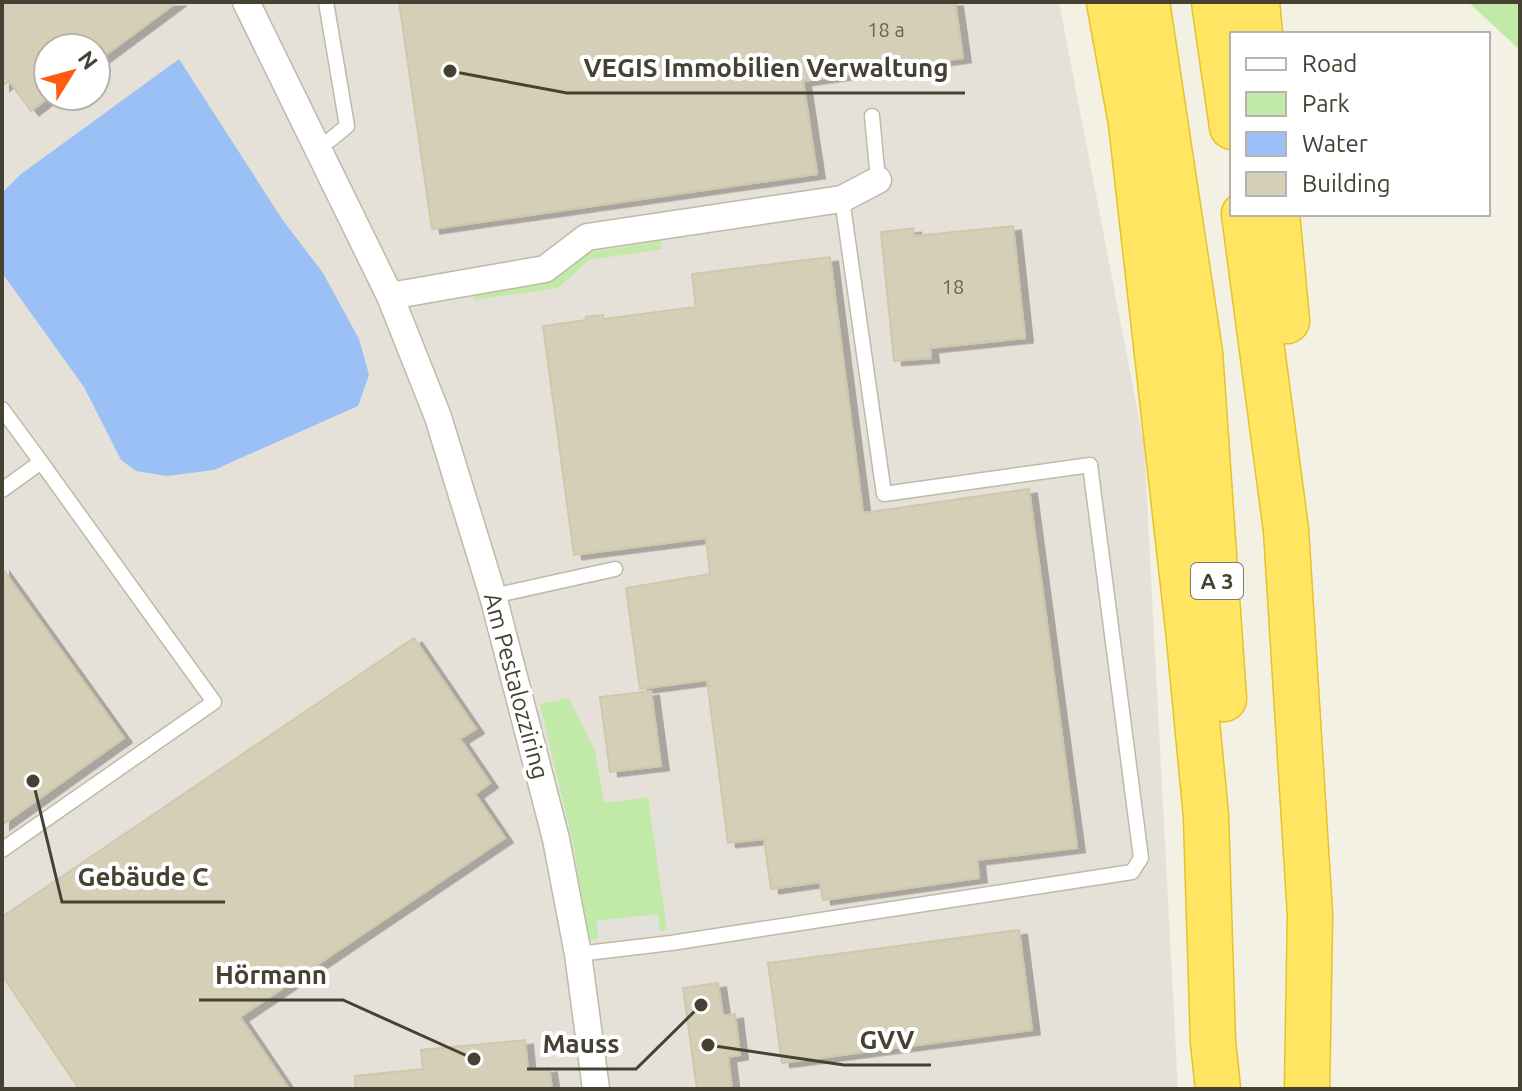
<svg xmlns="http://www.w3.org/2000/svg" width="1522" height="1091" font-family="Ubuntu,sans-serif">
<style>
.industrial{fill:#e5e1d8;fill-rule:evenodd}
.green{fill:#c1eaa9}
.parking{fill:#e3e1dc}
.water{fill:#9ac0f5}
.building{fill:#d5cfb8;stroke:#d0c8ab;stroke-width:2;filter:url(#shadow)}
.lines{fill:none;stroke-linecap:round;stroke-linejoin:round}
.service-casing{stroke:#bfbaa5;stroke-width:17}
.minor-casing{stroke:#bfbaa5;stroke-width:29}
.motorway-casing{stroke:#e7c229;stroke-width:47}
.service{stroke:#fff;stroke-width:14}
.minor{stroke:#fff;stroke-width:26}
.motorway{stroke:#ffe562;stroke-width:44}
.labels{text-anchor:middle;stroke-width:8;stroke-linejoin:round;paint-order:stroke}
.number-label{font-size:20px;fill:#696454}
.shield{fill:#fff;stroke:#7d7a70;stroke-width:2}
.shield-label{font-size:22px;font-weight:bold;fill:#454133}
.street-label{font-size:24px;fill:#454133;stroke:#fff}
.leader{fill:none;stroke:#454133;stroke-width:3}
.callout-dot{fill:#454133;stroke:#fff;stroke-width:3}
.callout-label{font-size:26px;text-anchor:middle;font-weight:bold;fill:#454133;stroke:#fff;stroke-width:8;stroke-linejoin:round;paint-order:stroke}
</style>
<defs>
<filter id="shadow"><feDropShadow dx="8" dy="4.5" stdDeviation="0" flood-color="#0004"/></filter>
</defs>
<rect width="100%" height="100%" fill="#f3f1e3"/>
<path class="industrial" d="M2 2H1059L1144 444 1178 1089H2ZM48 48H96V96H48Z"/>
<path class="green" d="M1468 2H1520V50Z
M661 241 662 249 589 260 558 288 474 300 473 292 554 280 585 253Z
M569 698 595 751 604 803 648 797 667 930 660 931 657 914 597 921 599 939 588 940 573 844 540 704Z"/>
<path class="parking" d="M668 803 674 847 657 849 651 805Z
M675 854 678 874 660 876 658 856Z
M658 914 660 931 599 939 596 922Z"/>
<path class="water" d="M179 59 282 219 323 273 359 339 369 375 358 406 214 470 167 476 136 471 121 460 84 387 2 273V193L21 174Z"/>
<path class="building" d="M2 2H177L96 62V48H48V98L31 111 9 81 2 86Z
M399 2H955L963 58 803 81 817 174 432 229Z
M1013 226 1025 338 930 348 931 358 894 361 881 232 913 228 914 236Z
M830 257 863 513 1029 489 1077 848 977 860 979 878 823 900 820 882 771 889 764 839 728 843 707 680 640 689 626 588 710 574 706 538 574 555 543 326 586 320V317L603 315V319L696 307 692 274Z
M2 568 124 738 2 825Z
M414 638 476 729 460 739 490 783 475 794 505 838 240 1017 289 1089H79L2 975V917Z
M651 691 661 766 610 772 600 697Z
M1019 930 1032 1030 782 1063 768 963Z
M718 983 723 1016 735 1014 740 1055 728 1057 732 1089H697L683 988Z
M525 1040 528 1070 549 1068 552 1089H355V1076L423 1069 421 1050Z"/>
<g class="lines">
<g class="service-casing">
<path id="service" d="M872 116 878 180
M316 146 330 140 347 126 326 2
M2 409 41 462
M2 490 41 462 214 702 2 850
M493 596 615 569
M578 954 671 943 1132 872 1141 858 1090 465 884 494 842 199"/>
</g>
<g class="minor-casing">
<path id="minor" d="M246 2 390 296 438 417 493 596 556 839 578 954 596 1089
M390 296 545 269 587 237 842 199 878 180"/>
</g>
<g class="motorway-casing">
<path id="motorway" d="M1109 2 1131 123 1188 628 1206 816 1213 1042 1218 1089
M1147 2 1200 353 1224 699
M1214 2 1232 127
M1257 2 1260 34
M1244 214 1286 530 1310 915 1307 1089
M1277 214 1287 321"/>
</g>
<use href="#service" class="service"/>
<use href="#minor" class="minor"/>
<use href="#motorway" class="motorway"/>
</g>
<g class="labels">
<g class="number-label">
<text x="886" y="37">18 a</text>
<text x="953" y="294">18</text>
</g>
<rect class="shield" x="1191" y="563" width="52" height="36" rx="6"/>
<g class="shield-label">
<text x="1217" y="589">A 3</text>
</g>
<g class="street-label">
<text transform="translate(516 686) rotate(75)" y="8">Am Pestalozziring</text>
</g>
</g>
<path class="leader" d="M450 71L567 93H965M33 781L62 902H225M474 1059L343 1000H199M708 1045L844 1065H931M701 1005L636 1069H527"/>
<g class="callout-dot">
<circle cx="450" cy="71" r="8"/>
<circle cx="33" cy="781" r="8"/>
<circle cx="474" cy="1059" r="8"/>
<circle cx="708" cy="1045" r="8"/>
<circle cx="701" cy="1005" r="8"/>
</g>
<g class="callout-label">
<text x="766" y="77">VEGIS Immobilien Verwaltung</text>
<text x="143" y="886">Gebäude C</text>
<text x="271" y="984">Hörmann</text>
<text x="887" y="1049">GVV</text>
<text x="581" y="1053">Mauss</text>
</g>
<rect width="1522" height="1091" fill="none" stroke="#454133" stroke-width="8"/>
<rect x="1230" y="32" width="260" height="184" fill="#ffffff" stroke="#b5b3ad" stroke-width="2"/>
<rect x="1246" y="58" width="40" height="12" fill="#ffffff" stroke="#b5b3ad" stroke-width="2"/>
<text x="1302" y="72" font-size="24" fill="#454133">Road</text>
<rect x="1246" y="92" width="40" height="24" fill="#c1eaa9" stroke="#b5b3ad" stroke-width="2"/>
<text x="1302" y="112" font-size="24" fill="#454133">Park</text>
<rect x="1246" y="132" width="40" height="24" fill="#9ac0f5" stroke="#b5b3ad" stroke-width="2"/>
<text x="1302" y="152" font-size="24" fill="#454133">Water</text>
<rect x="1246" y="172" width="40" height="24" fill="#d5cfb8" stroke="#b5b3ad" stroke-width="2"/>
<text x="1302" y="192" font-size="24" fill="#454133">Building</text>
<g transform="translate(72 72) rotate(53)"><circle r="38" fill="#ffffff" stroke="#b5b3ad" stroke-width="2"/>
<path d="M0-6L14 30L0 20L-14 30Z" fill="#ff5b0e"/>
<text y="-12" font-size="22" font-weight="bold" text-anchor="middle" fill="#454133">N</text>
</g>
</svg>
